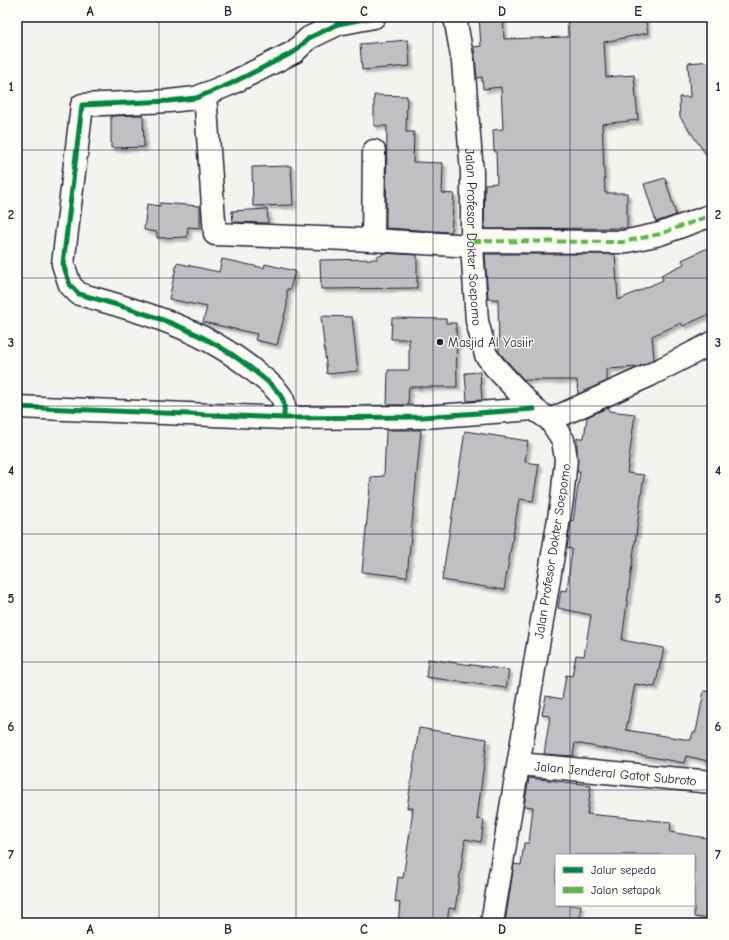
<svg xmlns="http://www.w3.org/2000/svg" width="729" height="940" font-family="'Comic Neue',sans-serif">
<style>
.building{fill:#c0bfc2;stroke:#22223b;filter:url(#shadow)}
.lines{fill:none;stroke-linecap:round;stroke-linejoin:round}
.street-casing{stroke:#22223b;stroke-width:25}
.secondary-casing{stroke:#22223b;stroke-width:25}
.street{stroke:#fdfcf7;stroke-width:22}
.secondary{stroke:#fdfcf7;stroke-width:22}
.quiet{stroke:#58b947;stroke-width:4;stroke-dasharray:8 4;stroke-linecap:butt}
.cycleway-casing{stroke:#fdfcf7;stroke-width:8}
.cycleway{stroke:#00873e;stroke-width:5}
.grid{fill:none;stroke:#22223b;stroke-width:1;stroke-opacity:0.55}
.poi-dot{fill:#22223b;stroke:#fdfcf7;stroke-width:1.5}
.labels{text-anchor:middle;stroke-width:3;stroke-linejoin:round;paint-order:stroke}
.street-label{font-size:13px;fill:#22223b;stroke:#fdfcf7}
.poi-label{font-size:13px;fill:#22223b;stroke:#fdfcf7;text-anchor:start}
.neatline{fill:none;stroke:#22223b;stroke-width:1.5}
.grid-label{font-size:13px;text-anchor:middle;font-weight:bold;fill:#22223b}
</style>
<defs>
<filter id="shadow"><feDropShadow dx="3.5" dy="3.5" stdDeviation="1" flood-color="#0004"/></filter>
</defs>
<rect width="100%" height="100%" fill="#f4f3ef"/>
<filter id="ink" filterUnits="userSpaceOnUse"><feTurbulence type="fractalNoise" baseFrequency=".025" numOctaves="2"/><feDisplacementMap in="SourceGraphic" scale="8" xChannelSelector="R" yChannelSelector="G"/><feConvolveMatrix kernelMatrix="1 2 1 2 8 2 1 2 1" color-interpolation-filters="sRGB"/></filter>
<g filter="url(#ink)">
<path class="building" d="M479 17H503L504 39 568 37 567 18 645 17 648 33 604 42 606 77 634 75 638 120 602 124 605 193H627V228L484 229 485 184 497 183 496 151H494L493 130 503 129 501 87 483 89 482 77 477 78 474 47 481 46Z
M408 40 410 66 362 70 360 44Z
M712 61V163L680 117 679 97H690L688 63Z
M374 95 407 96 406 132H414L413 162 443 163 442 193 454 194 451 232 386 228 387 126H374Z
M143 115 144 147 111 148V116Z
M291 166 293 205 253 206 252 167Z
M665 178 676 215 656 222 644 184Z
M160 203 200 206V228L188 227 187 237 157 238V232L144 230 147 204 160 206Z
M267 209 268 223 233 222 232 211Z
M712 246V313L683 326 681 323 652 336 654 359 645 364 638 367 607 369V381L578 394 577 380H524L499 352 498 299H488L485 254H615L618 300 663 280 661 275 684 264 682 260Z
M382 253 417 255V288L321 289 320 260 377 259V256L382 255Z
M222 259 264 268 265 264 295 271 290 289H287V305L277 345 255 340 257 334 203 322 207 307 169 299 177 263 219 272Z
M321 316 352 317 358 371 327 374Z
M392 318 446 319V323H456L457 387H409L408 405H387L388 370H409V339H391Z
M480 372 482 400 467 401 465 373Z
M609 407V411L635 414 627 473 644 475 622 640 664 648 655 687 635 684 626 730 691 740 693 732H696L704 691 712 692V762L686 756 684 763 575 743 573 756 544 754 550 716 542 715 546 696 562 699 566 675 572 676 576 655 584 656 591 615 558 608 561 590 567 591 572 549 567 548 571 520 573 521 580 472H577V438H584L587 417Z
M386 430H421L407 577 362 572 371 477 384 476Z
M465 431 528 441 525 462 539 464 533 501 519 499 504 590 442 580Z
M428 659 509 670 506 688 426 677Z
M419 728 487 739 477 819 484 820 481 842 465 839 456 903 455 909 449 908 447 923H398L400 903 395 902 398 877 403 878 410 832 413 808H407Z
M529 778 591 785 587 814 671 822 670 832 712 839V919L694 917V855H556V905H581L579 923H505L514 864 521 865 524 843H529L533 807 524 806Z"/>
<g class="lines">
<g class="street-casing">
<path id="street" d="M205 94 215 234 373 240 472 246
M373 240 374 151
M473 241 623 242 660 234 712 215
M17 407 284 418 423 417 534 409
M284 418C284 413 285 404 283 400 279 390 266 380 258 374 205 329 144 312 79 294L70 285 63 264 82 105 169 101 196 98 230 84 294 52 309 38 338 24 374 17
M550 420 650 375 712 343"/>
</g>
<g class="secondary-casing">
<g id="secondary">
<path id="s1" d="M455 17 463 62 472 172V246L477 321 486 355 495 367 534 409 550 420 563 440 566 459 562 500 492 923"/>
<path id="s2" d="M519 764 712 782"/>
</g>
</g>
<use href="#street" class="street"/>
<use href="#secondary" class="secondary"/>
<path class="quiet" d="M473 241 623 242 660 234 712 215"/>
<g class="cycleway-casing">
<path id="cycleway" d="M17 407 284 418 423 417 534 409
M284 418C284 413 285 404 283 400 279 390 266 380 258 374 205 329 144 312 79 294L70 285 63 264 82 105 169 101 196 98 230 84 294 52 309 38 338 24 374 17"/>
</g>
<use href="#cycleway" class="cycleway"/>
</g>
</g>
<path class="grid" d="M159 17V923M296 17V923M433 17V923M570 17V855M17 150H712M17 278H712M17 406H712M17 534H712M17 662H712M17 790H712M570 905V923"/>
<circle class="poi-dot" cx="440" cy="342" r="4"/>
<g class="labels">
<g class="street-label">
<text dy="5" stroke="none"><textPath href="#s1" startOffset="221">Jalan Profesor Dokter Soepomo</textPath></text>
<text transform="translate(552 551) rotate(-81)" y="5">Jalan Profesor Dokter Soepomo</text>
<text dy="5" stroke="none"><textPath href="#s2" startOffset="97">Jalan Jenderal Gatot Subroto</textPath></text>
</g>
<g class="poi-label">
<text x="448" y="347">Masjid Al Yasiir</text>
</g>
</g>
<rect width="729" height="940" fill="none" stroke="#fdfcf7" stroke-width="44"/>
<rect x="555" y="854" width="140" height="52" fill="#fdfcf7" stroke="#a5a5ac"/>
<rect x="563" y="867" width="20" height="6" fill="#00873e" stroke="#a5a5ac"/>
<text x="591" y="874" font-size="12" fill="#22223b">Jalur sepeda</text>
<rect x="563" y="887" width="20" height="6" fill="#58b947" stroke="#a5a5ac"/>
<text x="591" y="894" font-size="12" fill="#22223b">Jalan setapak</text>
<rect x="22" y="22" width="685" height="896" class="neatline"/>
<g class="grid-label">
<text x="90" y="16">A</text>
<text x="228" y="16">B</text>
<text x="364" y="16">C</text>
<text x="502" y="16">D</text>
<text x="638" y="16">E</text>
<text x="11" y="91">1</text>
<text x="718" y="91">1</text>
<text x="11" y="219">2</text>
<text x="718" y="219">2</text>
<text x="11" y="347">3</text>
<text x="718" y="347">3</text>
<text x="11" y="475">4</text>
<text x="718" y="475">4</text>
<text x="11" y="603">5</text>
<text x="718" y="603">5</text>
<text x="11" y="731">6</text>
<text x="718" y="731">6</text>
<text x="11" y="859">7</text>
<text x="718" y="859">7</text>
<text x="90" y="934">A</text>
<text x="228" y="934">B</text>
<text x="364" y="934">C</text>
<text x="502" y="934">D</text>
<text x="638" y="934">E</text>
</g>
</svg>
